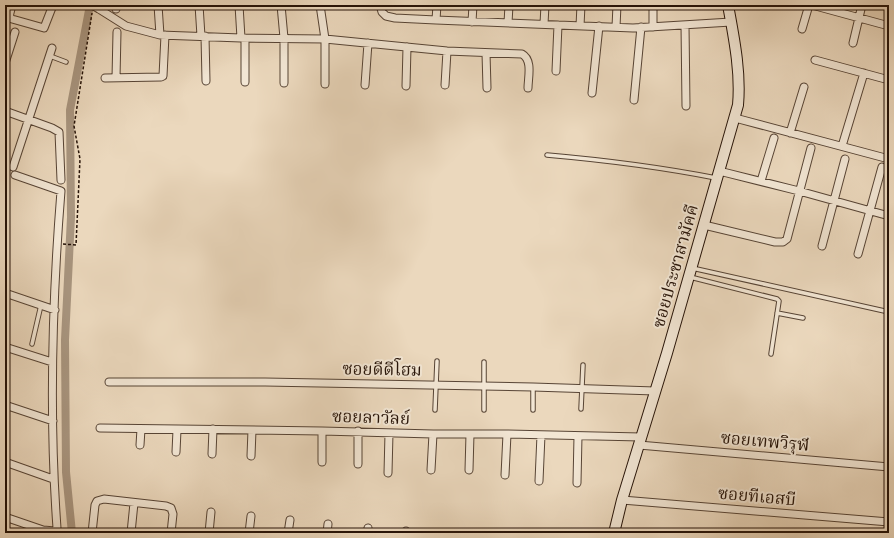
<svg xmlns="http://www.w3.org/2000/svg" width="894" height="538" font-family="'Sorts Mill Goudy','Noto Serif Thai',serif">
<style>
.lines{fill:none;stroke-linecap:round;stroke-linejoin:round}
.canal{stroke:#a8957f;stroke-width:8}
.lane-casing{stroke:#574435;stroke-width:5.5}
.street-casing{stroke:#574435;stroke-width:9}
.secondary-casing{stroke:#261308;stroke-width:12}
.path{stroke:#261308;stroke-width:1.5;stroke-dasharray:3 2;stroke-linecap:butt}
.lane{stroke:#f2e6d4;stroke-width:3.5}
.street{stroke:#f2e6d4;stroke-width:7}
.secondary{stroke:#f2e6d4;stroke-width:10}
.street-bridge-casing{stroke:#574435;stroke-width:9;stroke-linecap:butt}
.street-bridge{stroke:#f2e6d4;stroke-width:7}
.labels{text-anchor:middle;stroke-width:4;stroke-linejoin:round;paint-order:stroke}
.street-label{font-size:17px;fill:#261308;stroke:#f2e6d4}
</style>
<rect width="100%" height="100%" fill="#ebd8bd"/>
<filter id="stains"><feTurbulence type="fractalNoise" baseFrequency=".005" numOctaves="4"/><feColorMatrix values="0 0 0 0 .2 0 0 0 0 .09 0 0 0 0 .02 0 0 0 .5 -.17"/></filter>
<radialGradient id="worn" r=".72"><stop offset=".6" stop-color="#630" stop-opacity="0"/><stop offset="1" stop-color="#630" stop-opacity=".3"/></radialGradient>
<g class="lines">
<path class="canal" d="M72 533 66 472 65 340 71 217 70 110 90 5"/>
<g class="lane-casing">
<path id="lane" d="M50 56 66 62
M547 155C604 160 660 167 716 178
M692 268 889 312
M690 277 777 299 779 301 771 354
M777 313 803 318
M32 344 41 305
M581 409 583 365
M435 410 437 361
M484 410V362
M533 410V387"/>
</g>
<g class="street-casing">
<path id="street" d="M12 5 9 17 12 19 44 28 53 5
M116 5V9
M158 5 160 35
M199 5 201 36
M239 5 241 38
M281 5 284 38V83
M320 5 325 39V84
M380 5 382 12 386 16 395 18 436 20 633 28 731 22
M812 5 889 26
M99 9 126 26 160 35 241 38 325 39 447 51 522 54C533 60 528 78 528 88
M436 20 437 5
M472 22 473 5
M508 23 509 5
M544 24 545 5
M685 25 686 106
M580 26 581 5
M616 27 617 5
M653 27V5
M802 29 809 5
M205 36 206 81
M853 43 862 5
M486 53 487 88
M815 60 889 80
M5 63 15 32
M556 71 558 25
M105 78 161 77 163 76 165 35
M116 78 117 32
M245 82V38
M365 85 368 43
M445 85 447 51
M406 86 407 47
M592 93 599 26
M634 100 641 27
M5 111 52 128 59 132 61 180
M735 118 889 159
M790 133 804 87
M842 146 864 73
M13 167 52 48
M719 171 799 191 889 216
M761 181 774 138
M704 225 775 242H783L787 239 811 148
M822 246 845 159
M858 254 882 167
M5 293 55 310
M5 347 52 362
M109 382H265L533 387 655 391
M5 405 53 421
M100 428 322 431 433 434H507L641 437
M140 445 141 429
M639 445 889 467
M176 452 177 430
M212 454 213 429
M251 456 252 430
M5 462 53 479
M322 462V431
M358 464V431
M431 470 433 434
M469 470 470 434
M388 473 389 433
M505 475 507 434
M539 481 541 435
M577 483 578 436
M622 500 889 522
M5 517 43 530 55 531 57 528C49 417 52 303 61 191L15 175
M92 533 95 505 97 501 104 499 166 506 171 508 173 514 171 533
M131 533 134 503
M209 533 211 512
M249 533 251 516
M288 533 290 520
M327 533 328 524
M367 533 368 528
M406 533V531"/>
</g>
<g class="secondary-casing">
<path id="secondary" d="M614 533 622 500 667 353 738 105C741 72 734 38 728 5"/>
</g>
<path class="path" d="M63 244 76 245 80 159 74 126 92 13"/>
<use href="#lane" class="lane"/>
<use href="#street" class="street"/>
<use href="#secondary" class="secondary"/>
<g class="street-bridge-casing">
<path id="street-bridge" d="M92 5 99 9"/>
</g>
<use href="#street-bridge" class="street-bridge"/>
</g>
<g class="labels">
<g class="street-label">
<text transform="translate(675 266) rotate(-74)" y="6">ซอยประชาสามัคคี</text>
<text transform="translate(382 369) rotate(1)" y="6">ซอยดีดีโฮม</text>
<text transform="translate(371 417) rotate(2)" y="6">ซอยลาวัลย์</text>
<text transform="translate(765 441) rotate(5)" y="6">ซอยเทพวิรุฬ</text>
<text transform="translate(757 496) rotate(5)" y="6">ซอยทีเอสบี</text>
</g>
</g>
<rect width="894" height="538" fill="none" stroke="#ebd8bd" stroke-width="20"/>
<rect x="6" y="6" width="882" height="526" fill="none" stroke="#261308" stroke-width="2"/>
<rect x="10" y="10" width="874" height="518" fill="none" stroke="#261308"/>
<rect width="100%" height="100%" filter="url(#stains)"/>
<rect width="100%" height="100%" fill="url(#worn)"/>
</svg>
